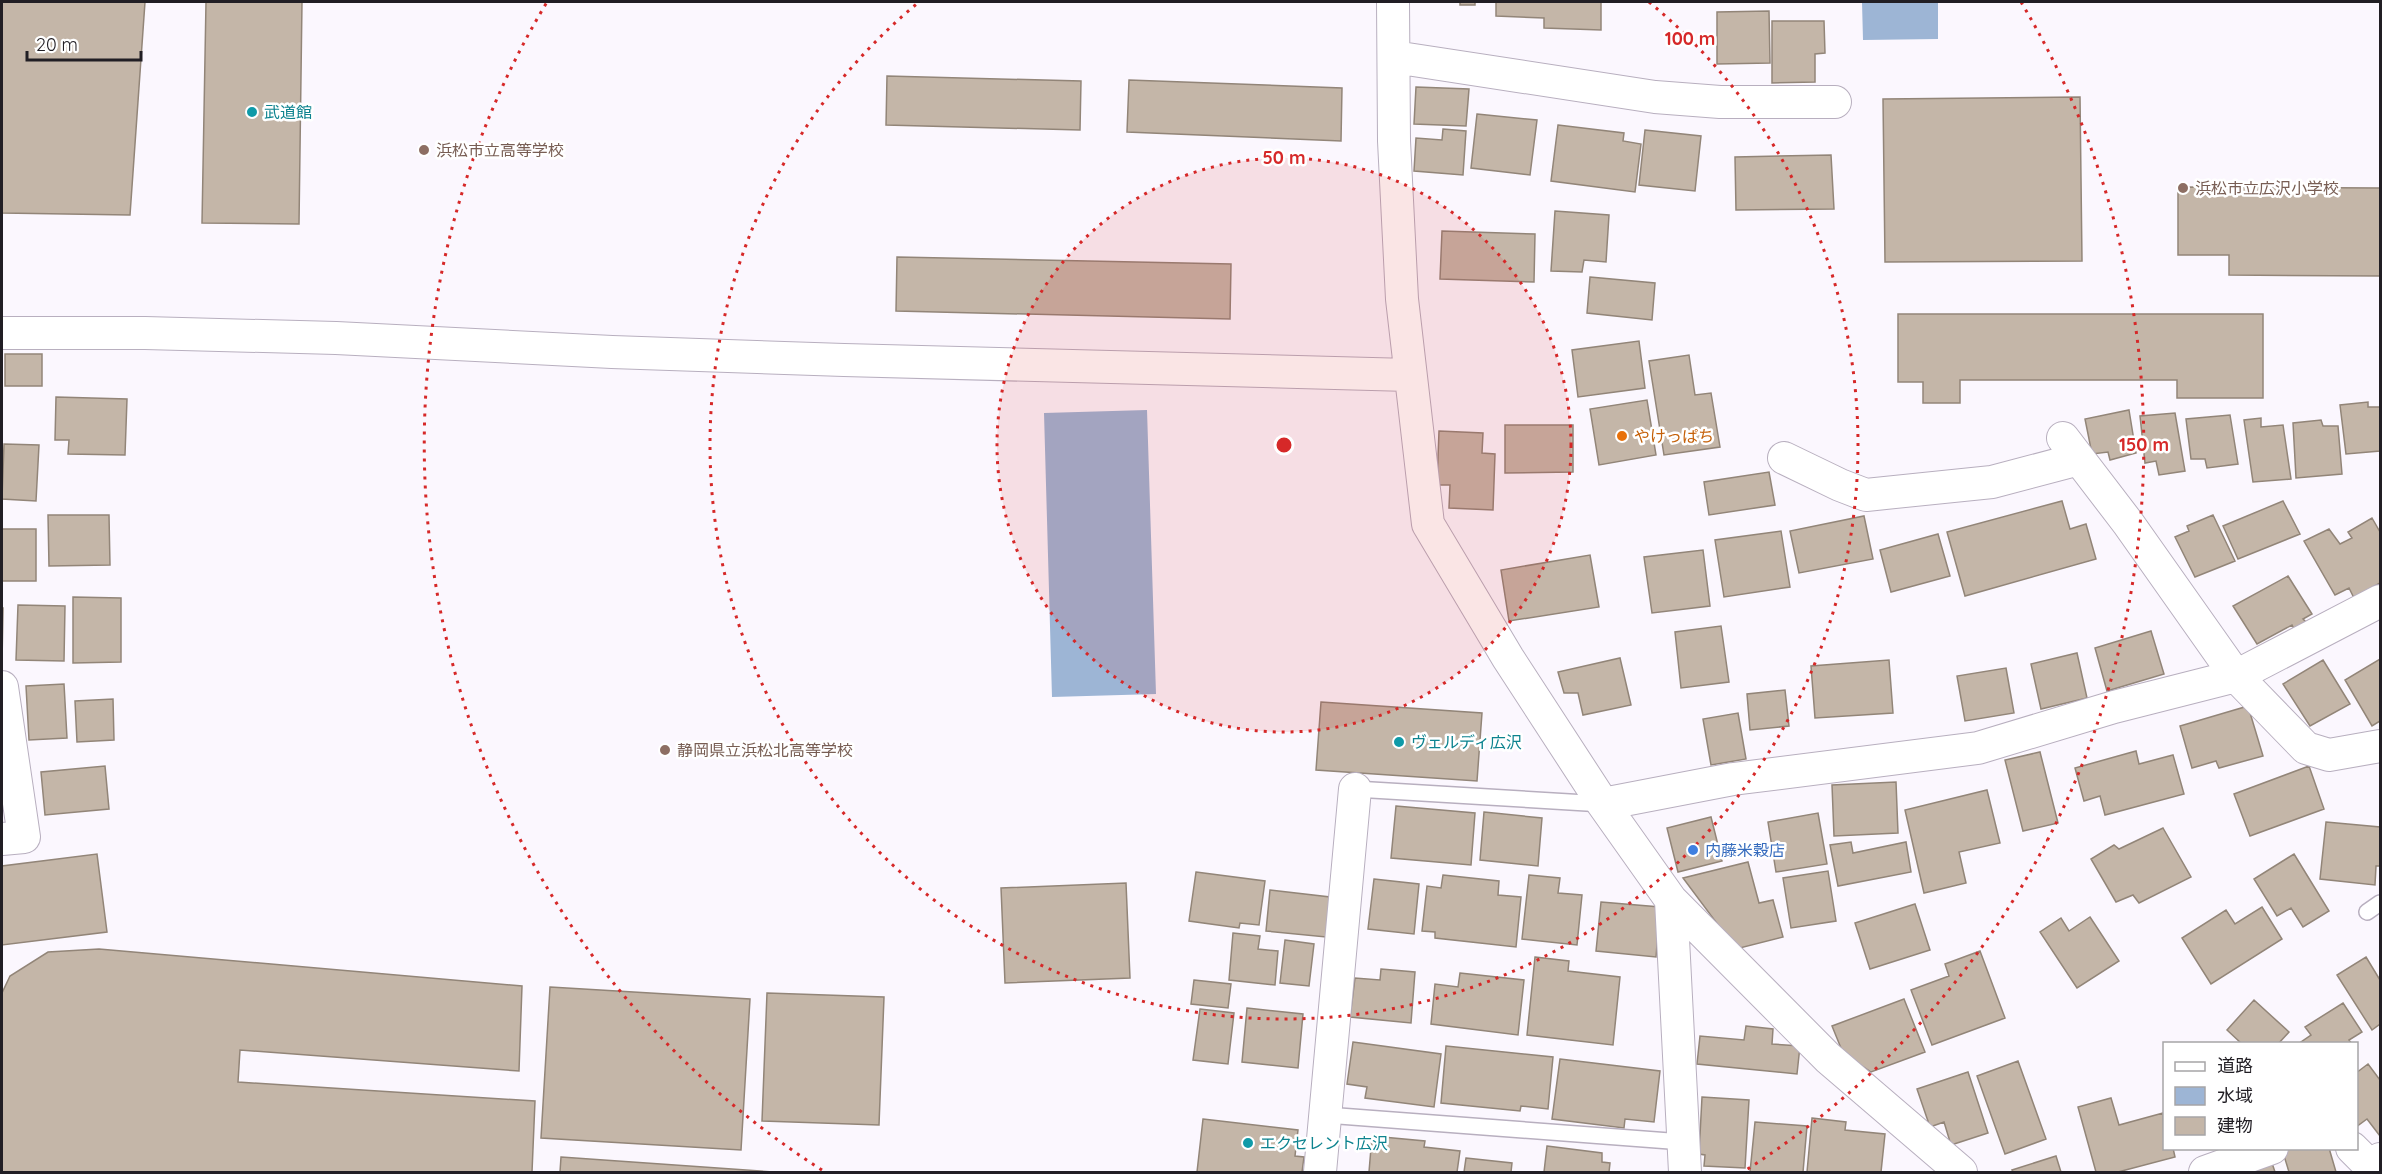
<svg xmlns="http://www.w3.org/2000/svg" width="2382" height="1174" font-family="Quicksand,'Noto Sans JP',sans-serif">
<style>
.water{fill:#9db5d5}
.building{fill:#c4b6a8;stroke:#928578;stroke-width:1.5}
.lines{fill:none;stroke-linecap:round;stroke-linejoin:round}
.service-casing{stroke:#b8afbf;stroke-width:18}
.minor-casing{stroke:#b8afbf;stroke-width:34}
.service{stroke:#fff;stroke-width:15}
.minor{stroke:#fff;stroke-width:32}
.ring{fill:none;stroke:#d62828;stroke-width:3;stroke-dasharray:3 6}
.culture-dot{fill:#0f9aa8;stroke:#fff;stroke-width:2}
.education-dot{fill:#8d6e63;stroke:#fff;stroke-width:2}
.food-dot{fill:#e8710a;stroke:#fff;stroke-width:2}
.shop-dot{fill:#3f7fe0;stroke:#fff;stroke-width:2}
.labels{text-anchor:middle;stroke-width:5;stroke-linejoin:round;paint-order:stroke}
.culture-label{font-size:16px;fill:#0d838f;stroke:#fff;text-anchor:start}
.education-label{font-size:16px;fill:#785e54;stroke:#fff;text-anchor:start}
.food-label{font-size:16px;fill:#c56008;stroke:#fff;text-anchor:start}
.shop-label{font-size:16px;fill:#366cbe;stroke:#fff;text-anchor:start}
.centre{fill:#d62828;stroke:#fff;stroke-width:3}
.ring-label{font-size:18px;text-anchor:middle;font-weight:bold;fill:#d62828;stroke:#fff;stroke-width:5;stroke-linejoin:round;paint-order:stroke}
</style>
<rect width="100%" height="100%" fill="#fbf7fe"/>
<path class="water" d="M1862 2H1938V39L1863 40Z
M1147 410 1156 694 1052 697 1044 413Z"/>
<path class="building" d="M2 2H145L130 215 2 213Z
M206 2H302L299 224 202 223Z
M1460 2H1475V5H1460Z
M1496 2H1601V30L1544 28V18L1496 16Z
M1769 11 1770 63 1717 64V12Z
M1772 21H1824L1825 53 1815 54V82L1772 83Z
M887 76 1081 81 1080 130 886 125Z
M1129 80 1342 88 1341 141 1127 132Z
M1416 87 1469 89 1466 126 1414 124Z
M2080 97 2082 261 1885 262 1883 99Z
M1477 114 1537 120 1530 175 1471 168Z
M1558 125 1624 133 1623 141 1641 144 1635 192 1551 181Z
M1443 129 1466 131 1463 175 1414 171 1416 138 1442 140Z
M1645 130 1701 136 1695 191 1639 185Z
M1831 155 1834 209 1736 210 1735 157Z
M2178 187 2380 188V276L2229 275V255H2178Z
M1555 211 1609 215 1606 262 1584 260 1582 272 1551 271Z
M1442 231 1535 234 1534 282 1440 279Z
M897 257 1231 264 1230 319 896 311Z
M1590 277 1655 283 1652 320 1587 313Z
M1898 314H2263V398H2177V380H1960V403H1923V382H1898Z
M1639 341 1645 388 1578 397 1572 350Z
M5 354H42V386H5Z
M1689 355 1695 395 1711 393 1720 447 1664 455 1649 361Z
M56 397 127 399 125 455 68 454 69 440H55Z
M1647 400 1656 455 1599 465 1590 409Z
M2368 402V407H2380V451L2346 454 2340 405Z
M2129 410 2136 453 2110 460 2108 452 2092 454 2085 419Z
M2175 413 2185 471 2159 475 2156 461 2145 463 2140 416Z
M2230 415 2238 464 2207 468 2205 459H2191L2186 419Z
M2261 418V427L2283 425 2291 479 2253 482 2244 420Z
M2321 420 2323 426H2338L2342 474 2296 478 2293 423Z
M1505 425H1573V472L1505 473Z
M1439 431 1483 433 1482 453 1495 454 1493 510 1449 508 1450 485H1437Z
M4 444 39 445 36 501 2 499Z
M1769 472 1775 505 1709 515 1704 482Z
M2062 501 2070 529 2086 524 2096 559 1965 596 1947 532Z
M2283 501 2300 534 2238 559 2223 526Z
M48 515H109L110 565 49 566Z
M2213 515 2235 561 2195 577 2175 537 2189 531 2187 526Z
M1864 516 1873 559 1799 573 1790 531Z
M2372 518 2380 532V583L2354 598 2349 588 2335 595 2304 541 2329 529 2340 544 2352 538 2348 532Z
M2 529H36V581H2Z
M1781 531 1790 587 1724 597 1715 540Z
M1938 534 1950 576 1891 592 1880 550Z
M1703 550 1710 606 1652 613 1644 557Z
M1590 555 1599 607 1509 621 1501 570Z
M2288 576 2312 614 2303 619 2306 622 2294 629 2292 625 2257 644 2233 606Z
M73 597 121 598V662L73 663Z
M18 605 65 606 64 661 16 660Z
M2 608H3L2 663Z
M1721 626 1729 682 1681 688 1675 632Z
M2151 631 2164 674 2107 691 2095 648Z
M2077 653 2087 698 2041 709 2031 664Z
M1620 658 1631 705 1583 715 1578 693H1564L1558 672Z
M2380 659V721L2372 726 2345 680Z
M1889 660 1893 713 1815 718 1811 666Z
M2323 660 2350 704 2310 726 2283 684Z
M2006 668 2014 713 1965 721 1957 676Z
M64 684 67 738 29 740 26 686Z
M1785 690 1789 726 1750 730 1747 694Z
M113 699 114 740 77 742 75 701Z
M1321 702 1482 713 1477 781 1316 770Z
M2248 706 2263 756 2219 768 2216 761 2192 768 2180 726Z
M1738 713 1746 759 1711 765 1703 719Z
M2136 751 2139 764 2173 755 2184 794 2105 815 2100 796 2084 801 2075 768Z
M2040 752 2058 823 2023 831 2005 760Z
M105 766 109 809 45 815 41 772Z
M2309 766 2324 809 2250 836 2234 794Z
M1896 782 1898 833 1834 836 1832 785Z
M1987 790 2000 843 1959 852 1966 883 1924 893 1905 810Z
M1396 806 1475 813 1471 865 1391 858Z
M1484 812 1542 818 1538 866 1480 860Z
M1818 813 1827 864 1776 872 1768 822Z
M1711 817 1722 861 1678 872 1667 828Z
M2326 822 2380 827V866H2376L2375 885 2320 879Z
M2163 828 2191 877 2139 903 2133 895 2116 902 2091 859 2114 845 2119 849Z
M1851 842 1853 853 1906 842 1911 872 1838 886 1830 845Z
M97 854 107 932 2 945V866Z
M2294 854 2329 911 2303 927 2291 908 2277 916 2254 879Z
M1748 862 1759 903 1773 900 1783 937 1736 949 1683 878Z
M1828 871 1836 921 1791 928 1783 878Z
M1196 872 1265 881 1259 925 1240 923 1239 928 1189 921Z
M1443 875 1499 881 1498 895 1521 897 1516 947 1435 938V932L1422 931 1427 886 1441 888Z
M1529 875 1560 878 1558 893 1582 895 1577 945 1522 939Z
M1374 879 1419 884 1414 934 1368 929Z
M1126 883 1130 978 1005 983 1001 888Z
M1270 890 1330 897 1326 937 1266 931Z
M1601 902 1660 907 1656 957 1596 951Z
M1915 904 1930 950 1870 969 1855 923Z
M2262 907 2282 939 2211 984 2182 938 2226 910 2235 924Z
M2090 917 2119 961 2077 988 2040 932 2061 918 2069 931Z
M1233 933 1260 936 1258 949 1278 951 1275 985 1229 980Z
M1285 940 1314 944 1309 986 1280 983Z
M99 949 522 986 519 1071 240 1050 238 1082 535 1101 532 1172H2V993L10 976 48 952Z
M1980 951 2005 1018 1932 1045 1911 990 1949 976 1945 964Z
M1535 957 1569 961 1568 971 1620 977 1613 1045 1527 1035Z
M2366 957 2380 980V1024L2372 1030 2337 975Z
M1381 969 1415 972 1411 1023 1350 1017 1355 978 1380 980Z
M1460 973 1524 980 1518 1035 1431 1024 1435 984 1458 987Z
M1194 980 1231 984 1228 1008 1191 1004Z
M550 987 750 999 741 1150 541 1138Z
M767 993 884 997 879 1125 762 1121Z
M1904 999 1925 1052 1871 1072 1843 1053 1832 1026Z
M2254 1000 2289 1032 2278 1044H2242L2227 1030Z
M2343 1003 2362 1032 2349 1040 2352 1044H2298L2311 1035 2305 1027Z
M1247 1008 1303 1014 1298 1068 1242 1062Z
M1200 1009 1234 1013 1228 1064 1193 1060Z
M1746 1026 1773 1029 1772 1044 1800 1046 1797 1074 1697 1064 1700 1036 1744 1040Z
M1353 1042 1441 1054 1434 1107 1365 1098 1367 1087 1347 1084Z
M1446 1046 1553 1057 1548 1109 1521 1106 1520 1111 1441 1103Z
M1560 1059 1660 1071 1654 1122 1625 1119 1624 1128 1552 1119Z
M2018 1061 2046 1139 2005 1154 1977 1076Z
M2368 1064 2380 1080V1136L2367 1119 2356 1127V1073Z
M1968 1072 1988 1133 1951 1145 1944 1122 1930 1127 1917 1089Z
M1702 1097 1749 1100 1745 1168 1704 1166 1705 1155 1699 1154Z
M2111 1098 2119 1125 2163 1113 2164 1148H2173L2175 1157 2118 1172H2096L2078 1107Z
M1812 1118 1846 1122 1845 1130 1885 1134 1881 1172H1807Z
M1203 1119 1298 1130 1295 1156 1304 1157 1302 1172H1197Z
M1755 1122 1807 1126 1803 1172H1750Z
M1372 1136 1425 1141 1424 1147 1460 1151 1457 1172H1369Z
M1547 1146 1602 1153V1162L1610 1163 1609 1172H1544Z
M2329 1148 2336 1172H2289L2282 1149Z
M2056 1156 2061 1172H2013L2012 1170Z
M561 1157 773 1172H560Z
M2270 1157 2275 1172H2229Z
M1466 1158 1512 1163 1511 1172H1464Z"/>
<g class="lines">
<g class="service-casing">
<path id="service" d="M1355 789 1603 804
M2367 912 2380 903
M1326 1115 1683 1142"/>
</g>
<g class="minor-casing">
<path id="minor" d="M1393 2 1394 141 1402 299 1428 524 1508 658 1603 804 1671 900 1685 1172
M1394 57 1655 97 1720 102H1835
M2 333H145L336 338 612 352 844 360 1409 375
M2063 438 2128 523 2236 676 2306 748 2329 755 2380 746
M1784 458 1840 485 1866 495 1992 482 2079 459
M2 687 24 837 2 839
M1603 804 1733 779 1978 748 2114 707 2236 676 2380 601
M1671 900 1828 1058 1961 1172
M2352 1148 2371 1167 2380 1159
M1320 1172 1355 789
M2205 1172 2272 1148"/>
</g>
<use href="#service" class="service"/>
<use href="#minor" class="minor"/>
</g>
<circle cx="1284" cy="445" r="287" fill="#d62828" fill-opacity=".12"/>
<g class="ring">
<circle cx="1284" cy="445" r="287"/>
<path d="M1649 2A574 574 0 1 1 919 2"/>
<path d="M822 1170A860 860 0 0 1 547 2M2021 2A860 860 0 0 1 1746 1170"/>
</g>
<g class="culture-dot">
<circle cx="252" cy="112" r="6"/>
<circle cx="1399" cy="742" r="6"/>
<circle cx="1248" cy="1143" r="6"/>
</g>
<g class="education-dot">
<circle cx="424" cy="150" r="6"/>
<circle cx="2183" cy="188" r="6"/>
<circle cx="665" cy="750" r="6"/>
</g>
<circle class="food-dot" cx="1622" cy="436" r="6"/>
<circle class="shop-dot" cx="1693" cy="850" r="6"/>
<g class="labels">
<g class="culture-label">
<text x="264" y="118">武道館</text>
<text x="1411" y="748">ヴェルディ広沢</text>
<text x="1260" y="1149">エクセレント広沢</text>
</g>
<g class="education-label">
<text x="436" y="156">浜松市立高等学校</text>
<text x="2195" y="194">浜松市立広沢小学校</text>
<text x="677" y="756">静岡県立浜松北高等学校</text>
</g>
<g class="food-label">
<text x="1634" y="442">やけっぱち</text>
</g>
<g class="shop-label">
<text x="1705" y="856">内藤米穀店</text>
</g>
</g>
<circle cx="1284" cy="445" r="9" class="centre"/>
<g class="ring-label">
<text x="1690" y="45">100 m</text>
<text x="1284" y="164">50 m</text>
<text x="2144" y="451">150 m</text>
</g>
<rect width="2382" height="1174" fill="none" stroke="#211e24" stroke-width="6"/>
<rect x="2163" y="1042" width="195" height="108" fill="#ffffff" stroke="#a6a5a7" stroke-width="1.5"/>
<rect x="2175" y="1062" width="30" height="9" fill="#ffffff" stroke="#a6a5a7" stroke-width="1.5"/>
<text x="2217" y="1072" font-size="18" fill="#211e24">道路</text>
<rect x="2175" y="1087" width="30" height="18" fill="#9db5d5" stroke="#a6a5a7" stroke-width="1.5"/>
<text x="2217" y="1102" font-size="18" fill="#211e24">水域</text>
<rect x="2175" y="1117" width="30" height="18" fill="#c4b6a8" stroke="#a6a5a7" stroke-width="1.5"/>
<text x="2217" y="1132" font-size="18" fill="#211e24">建物</text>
<path d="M27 51v9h114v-9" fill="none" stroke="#211e24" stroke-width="3"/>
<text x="36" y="51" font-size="18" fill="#211e24" stroke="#ffffff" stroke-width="4.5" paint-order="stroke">20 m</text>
</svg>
